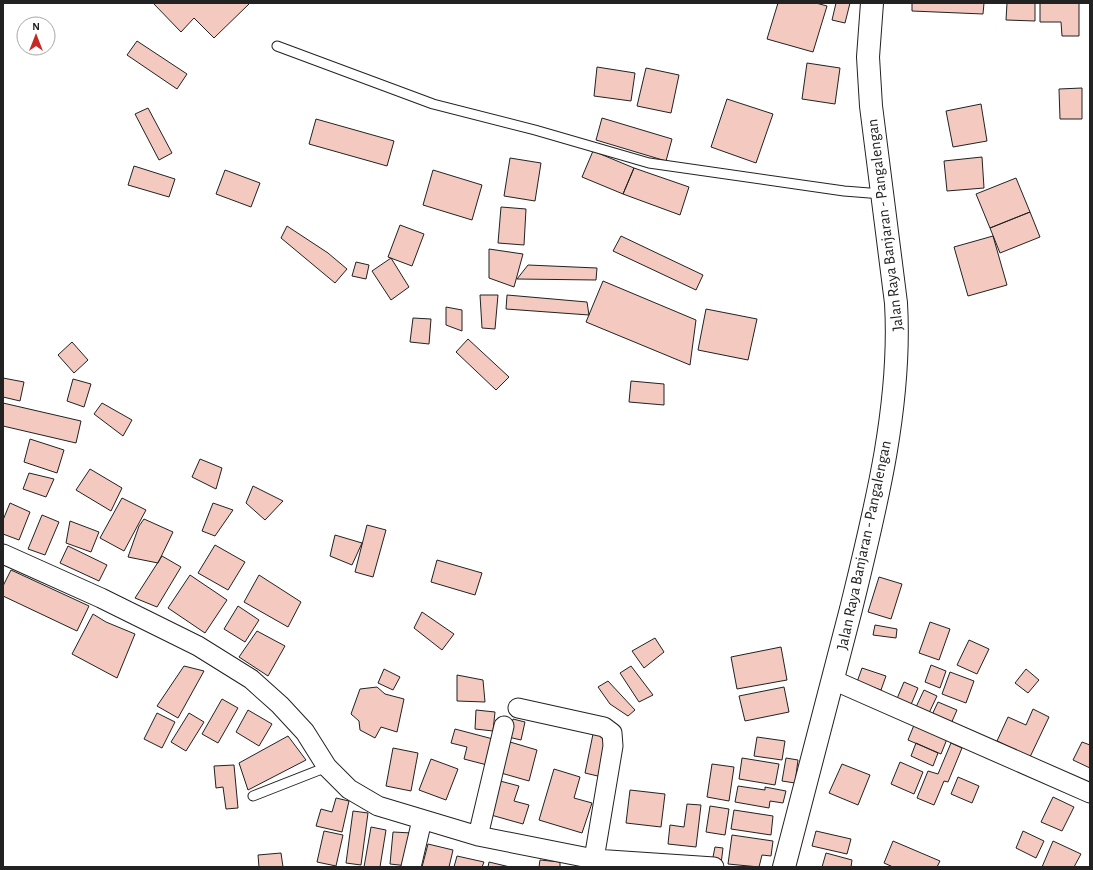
<svg xmlns="http://www.w3.org/2000/svg" width="1093" height="870" font-family="'Alegreya Sans',sans-serif">
<style>
.building{fill:#f3c9c0;stroke:#222}
.lines{fill:none;stroke-linecap:round;stroke-linejoin:round}
.service-casing{stroke:#222;stroke-width:11}
.minor-casing{stroke:#222;stroke-width:21}
.primary-casing{stroke:#222;stroke-width:24}
.service{stroke:#fff;stroke-width:9}
.minor{stroke:#fff;stroke-width:19}
.primary{stroke:#fff;stroke-width:22}
.labels{text-anchor:middle;stroke-width:3;stroke-linejoin:round;paint-order:stroke}
.street-label{font-size:16px;fill:#222;stroke:#fff}
</style>
<rect width="100%" height="100%" fill="#fff"/>
<path class="building" d="M153 3H248L249 4 214 38 194 18 181 32Z
M778 3H816L827 6 813 52 767 39Z
M836 3H850L845 23 832 20Z
M912 3H984L983 14 912 11Z
M1007 3H1035V21L1006 20Z
M1040 3H1079V36H1062L1061 22H1040Z
M137 41 187 74 177 89 127 55Z
M807 63 840 68 835 104 802 99Z
M597 67 635 73 631 101 594 96Z
M646 68 679 75 671 113 637 106Z
M1082 88V119H1060L1059 89Z
M727 99 773 114 756 163 711 147Z
M981 104 987 141 953 147 946 111Z
M148 108 172 153 159 160 135 114Z
M602 118 672 139 666 161 596 140Z
M316 119 394 141 387 166 309 144Z
M593 151 634 168 623 194 582 177Z
M982 157 984 188 947 191 944 161Z
M510 158 541 163 535 201 504 196Z
M134 166 175 179 169 197 128 185Z
M634 168 689 187 680 215 623 194Z
M225 170 260 183 251 207 216 194Z
M433 170 482 185 472 220 423 205Z
M1016 178 1030 212 990 228 976 194Z
M501 207 526 209 524 245 498 243Z
M1030 212 1040 237 1000 253 990 228Z
M400 225 424 234 412 266 388 257Z
M287 226 328 253 347 269 335 283 281 238Z
M621 236 703 275 696 290 613 251Z
M993 236 1007 285 968 296 954 247Z
M489 249 523 254 514 287 489 278Z
M391 258 409 287 391 300 372 271Z
M356 262 369 265 366 279 352 276Z
M528 265 597 268 596 280 517 279Z
M603 281 696 320 690 365 586 322Z
M480 295H498L495 329 482 328Z
M507 295 587 302 589 315 506 309Z
M446 307 462 310V331L446 325Z
M706 309 757 319 748 360 698 350Z
M413 318 431 319 429 344 410 342Z
M468 339 509 377 496 390 456 352Z
M72 342 88 360 74 373 58 355Z
M3 378 24 382 20 401 3 397Z
M73 379 91 384 84 407 67 401Z
M631 381 664 384V405L629 402Z
M3 403 81 421 76 443 3 426Z
M102 403 132 420 123 436 94 414Z
M30 439 64 450 57 473 24 462Z
M200 459 222 468 216 489 192 477Z
M90 469 122 488 111 511 76 490Z
M29 473 54 479 46 497 23 489Z
M253 486 283 501 265 520 246 503Z
M122 498 146 510 124 551 100 538Z
M10 503 30 512 19 540 3 534V520Z
M213 503 233 510 215 536 202 531Z
M42 515 59 522 45 555 28 549Z
M144 519 173 532 158 563 128 557 139 526Z
M70 521 99 532 91 552 66 543Z
M367 525 386 530 373 577 355 572Z
M335 535 362 543 352 565 330 556Z
M215 545 245 562 228 590 198 573Z
M68 546 107 565 99 581 60 563Z
M162 556 181 567 157 607 135 598Z
M437 560 482 573 475 595 431 582Z
M11 570 89 606 77 631 3 596V586Z
M190 575 227 600 205 633 168 608Z
M259 575 301 602 288 627 244 602Z
M879 577 902 584 891 619 868 612Z
M238 606 259 620 245 642 224 629Z
M422 612 454 634 442 650 414 628Z
M93 614 106 622 135 634 117 678 72 654Z
M930 622 950 629 939 660 919 653Z
M875 625 897 629 896 638 873 635Z
M257 631 285 646 268 676 239 657Z
M655 638 664 652 644 668 632 651Z
M969 640 989 649 977 674 957 665Z
M781 647 787 680 737 689 731 657Z
M931 665 946 671 940 688 925 682Z
M184 666 204 671 178 718 157 706Z
M631 666 653 695 639 702 620 673Z
M862 668 886 676 881 690 857 682Z
M384 669 400 677 393 690 378 683Z
M1026 669 1039 680 1028 693 1015 683Z
M950 672 974 681 966 703 942 694Z
M457 675 483 680 485 702 457 701Z
M608 681 635 710 628 716 610 704 598 687Z
M904 682 918 688 910 707 896 701Z
M377 687 385 694 404 699 397 732 381 727 375 738 360 730 359 721 351 714 360 689Z
M784 687 789 712 745 721 739 696Z
M924 690 937 696 929 713 916 707Z
M222 699 238 708 218 743 202 734Z
M938 702 957 710 950 726 931 717Z
M1033 709 1049 717 1030 757 997 741 1008 717 1026 725Z
M248 710 272 724 259 746 236 732Z
M476 710 495 712 493 731 475 729Z
M157 713 175 722 162 748 144 739Z
M189 713 204 722 186 751 171 742Z
M513 719 525 722 521 740 508 737Z
M914 725 947 739 941 754 908 740Z
M455 729 493 739 487 765 464 759 467 747 451 743Z
M593 734 611 738 602 777 585 773Z
M288 736 306 760 248 790 239 763Z
M757 737 785 741 782 760 754 756Z
M510 742 537 750 529 781 501 773Z
M1082 742 1090 745V768L1073 760Z
M916 743 938 753 933 766 911 756Z
M951 743 962 748 948 782 944 781 934 805 917 798 928 771 938 774Z
M393 748 418 753 411 791 386 786Z
M742 758 779 764 775 785 739 779Z
M786 758 798 760 795 783 782 781Z
M431 759 458 769 446 800 419 790Z
M900 762 923 772 914 794 891 784Z
M712 764 734 767 729 801 707 797Z
M842 764 870 775 858 805 829 793Z
M234 765 238 808 226 809 223 787 216 788 214 766Z
M554 769 580 777 574 798 592 803 582 833 539 820Z
M958 777 979 786 972 803 951 794Z
M500 781 519 786 514 801 529 805 523 824 491 815Z
M738 786 765 790V787L786 791 783 803 770 801 769 808 735 802Z
M630 790 665 794 661 827 626 823Z
M1053 797 1074 807 1062 831 1041 822Z
M336 798 349 801 342 832 316 826 321 809 332 812Z
M687 804 701 805 696 847 668 844 670 825 684 827Z
M710 806 729 809 725 835 706 832Z
M734 810 773 816 771 835 731 829Z
M353 811 368 813 361 865 346 863Z
M371 827 386 830 380 867H364Z
M324 831 343 835 336 866 317 862Z
M816 831 851 839 847 854 812 846Z
M1023 831 1044 841 1036 858 1016 848Z
M393 832 412 833 408 866 390 864Z
M732 835 773 841 771 856 762 855 759 867 728 864Z
M893 841 940 861 937 867H893L884 863Z
M1053 841 1081 854 1074 867H1042Z
M428 844 453 850 449 867H422Z
M715 847 723 848 721 864 712 862Z
M281 853 283 867H259L258 855Z
M826 853 852 860 851 867H822Z
M457 856 484 862 482 867H454Z
M540 860 560 862V867H539Z
M489 862 510 867H488Z"/>
<g class="lines">
<g class="service-casing">
<path id="service" d="M277 46 433 104 535 130 649 163 844 191 882 194
M253 796 327 767"/>
</g>
<g class="minor-casing">
<path id="minor" d="M3 554 101 598 198 646 251 679 280 705 305 732 327 767 349 789 378 806 478 836 594 859 714 867
M833 680 1090 793
M518 708 604 727 612 733 613 746 594 859
M478 836 504 726
M411 867 422 820"/>
</g>
<g class="primary-casing">
<path id="primary" d="M784 867C807 781 829 695 851 609 875 511 902 405 896 303L871 106 868 57 872 3"/>
</g>
<use href="#service" class="service"/>
<use href="#minor" class="minor"/>
<use href="#primary" class="primary"/>
</g>
<g class="labels">
<g class="street-label">
<text transform="translate(884 225) rotate(-97)" y="6">Jalan Raya Banjaran - Pangalengan</text>
<text transform="translate(863 545) rotate(-78)" y="6">Jalan Raya Banjaran - Pangalengan</text>
</g>
</g>
<rect width="1093" height="870" fill="none" stroke="#222222" stroke-width="8"/>
<g transform="translate(36 36)"><circle r="19" fill="#ffffff" stroke="#a7a7a7"/>
<path d="M0-3L7 15L0 10L-7 15Z" fill="#c62828"/>
<text y="-6" font-size="11" font-weight="bold" text-anchor="middle" fill="#222222">N</text>
</g>
</svg>
